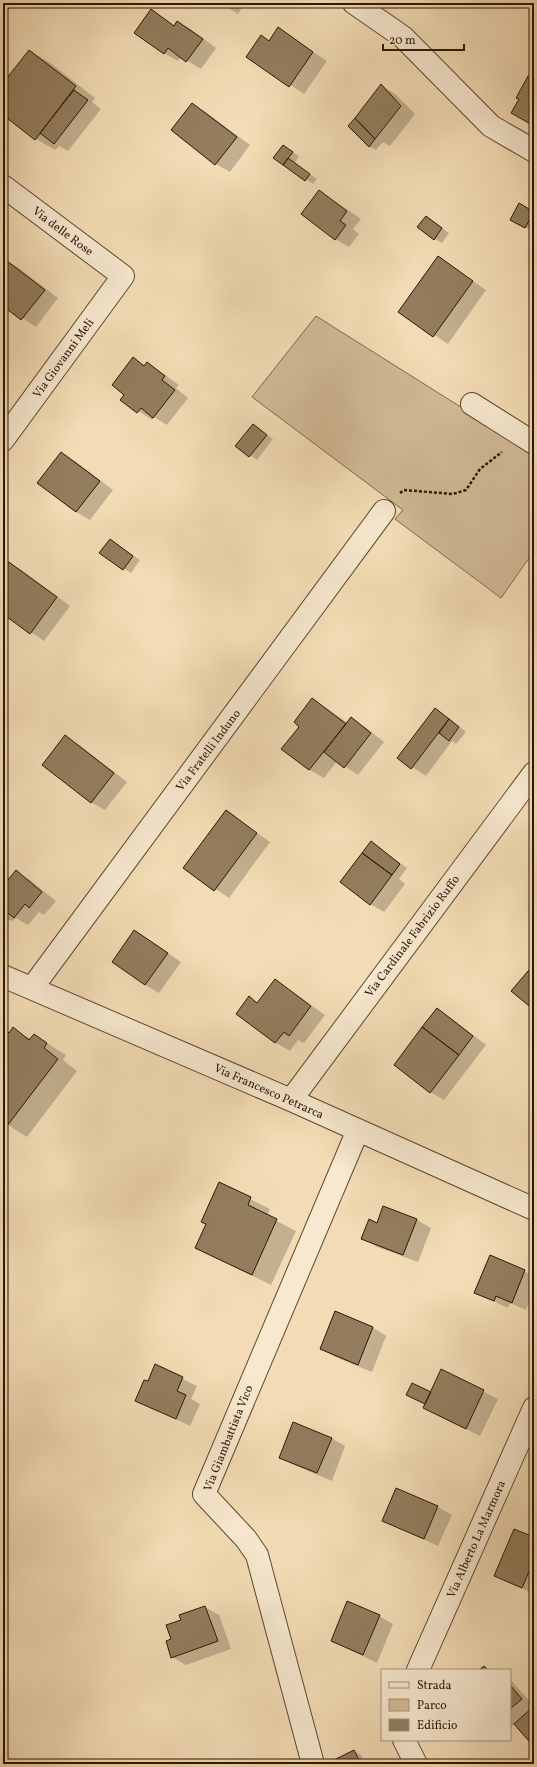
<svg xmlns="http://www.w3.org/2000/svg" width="537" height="1767" font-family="Vollkorn,serif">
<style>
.green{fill:#d1ba96;stroke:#7e684b}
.shadow{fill:#0003}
.building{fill:#937d5e;stroke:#2b1600}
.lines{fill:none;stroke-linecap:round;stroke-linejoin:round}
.minor-casing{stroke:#5d482d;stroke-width:24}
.path{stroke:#2b1600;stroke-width:2.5;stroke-dasharray:3 2;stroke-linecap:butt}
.minor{stroke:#f7e8cf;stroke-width:22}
.labels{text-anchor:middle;stroke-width:3;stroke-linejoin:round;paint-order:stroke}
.street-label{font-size:12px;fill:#2b1600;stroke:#f7e8cf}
</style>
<rect width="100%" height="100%" fill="#f3dcb5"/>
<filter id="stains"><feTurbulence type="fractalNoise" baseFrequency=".005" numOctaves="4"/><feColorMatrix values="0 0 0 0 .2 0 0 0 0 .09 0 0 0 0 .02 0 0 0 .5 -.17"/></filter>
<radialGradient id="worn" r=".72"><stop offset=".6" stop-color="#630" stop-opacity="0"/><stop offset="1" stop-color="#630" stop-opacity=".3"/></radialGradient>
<path class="green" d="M316 316 534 453V551L501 598 395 519 403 510 252 397Z"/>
<path class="shadow" d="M3 3H7L11 7 3 17Z
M220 3H245L238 14Z
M151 10 175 26 178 22 192 30 216 48 201 69 181 57 178 61 164 53Z
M278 29 327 61 304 94 248 57 262 37 270 41Z
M29 51 49 62 95 98 92 102 101 109 68 151 59 146 55 150 36 139 3 114V85Z
M382 86 395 94 415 114 390 146 383 142 376 150 369 146Z
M192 104 206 112 250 145 230 172 216 164Z
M283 146 299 156 295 163 317 179 313 184 275 157Z
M319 191 361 219 353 229 359 234 349 247 335 239Z
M519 204 534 213 532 231 511 219Z
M433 221 449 233 442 243 435 239Z
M438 257 486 290 448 344 400 312Z
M3 259 16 266 58 298 36 327 3 305Z
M133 358 146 366 147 363 161 372 179 385 176 388 188 398 167 425 154 417 152 420 122 400 126 395Z
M253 425 273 439 257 460 237 446Z
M61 453 75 461 113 490 90 520 76 512 38 483Z
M110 540 140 560 131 573 101 553Z
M6 561 20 569 70 606 44 641 3 613V566Z
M313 699 348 723 351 719 365 727 384 742 358 775 337 761 324 778 310 770 283 749 300 727Z
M435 710 449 718 466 732 456 744 452 741 426 776 398 758Z
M65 737 79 745 127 782 105 810 91 802Z
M227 812 270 842 229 898 185 868Z
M378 847 407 868 399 879 405 884 384 912 370 904Z
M16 872 30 880 56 901 44 915 39 912 28 925 16 918 12 921 3 918V884L5 886Z
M135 931 181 962 159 993 145 985Z
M275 980 325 1015 304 1043 298 1040 290 1051 276 1043 237 1014 249 998 258 1003Z
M438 1010 451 1018 486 1045 444 1100 430 1092Z
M3 1029 10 1033 13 1029 31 1039 34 1035 66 1055 63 1060 77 1071 27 1137 3 1122Z
M220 1184 270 1209 267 1216 296 1231 271 1285 196 1248 207 1224Z
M417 1220 431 1228 418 1262 377 1247 363 1238 377 1224Z
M490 1256 534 1276V1291L526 1310 510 1303 508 1308 475 1293Z
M372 1327 386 1336 372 1372 335 1357 321 1349Z
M156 1366 197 1386 191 1399 200 1404 190 1426 136 1400 148 1383Z
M442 1371 498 1399 480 1436 424 1408Z
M331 1438 345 1446 332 1481 294 1465 280 1457Z
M438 1507 452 1515 438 1546 383 1521Z
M534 1538V1594L495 1575Z
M205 1607 219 1615 231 1649 186 1665 172 1657 173 1640 182 1621Z
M379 1616 393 1624 377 1663 332 1641Z
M510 1679 534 1706V1746L515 1724 510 1728Z
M354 1751 361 1755 366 1764H328Z"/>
<path class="building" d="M151 9 174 26 177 21 203 39 186 62 168 48 164 54 134 33Z
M278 27 313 52 289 87 246 57 261 35 269 41Z
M29 50 76 86 35 140 3 115V83Z
M528 76 534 79V126L511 113 519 99 516 98Z
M381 84 401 106 375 139 355 118Z
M74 90 88 100 54 144 40 133Z
M192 103 237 137 215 165 171 130Z
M355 118 375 139 369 147 348 126Z
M283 145 293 152 283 165 273 158Z
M288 158 310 174 305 181 283 165Z
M319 190 347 211 340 221 346 225 335 240 301 214Z
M519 203 534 212 525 228 510 220Z
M426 216 442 228 434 240 417 227Z
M438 256 473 281 433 337 398 312Z
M3 258 45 290 21 320 3 306Z
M133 357 144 366 147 362 165 376 162 380 175 390 153 418 141 408 137 413 120 400 124 395 112 385Z
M253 424 267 435 249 457 235 446Z
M61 452 100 481 76 512 37 483Z
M110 539 133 556 123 570 99 553Z
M6 560 57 597 30 634 3 614V564Z
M312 698 346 724 309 770 281 749 299 727 294 722Z
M435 708 449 719 411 769 397 758Z
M351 717 371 733 344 768 324 752Z
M449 719 459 727 449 741 439 733Z
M65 735 114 773 91 803 42 765Z
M226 810 257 833 214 891 183 868Z
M371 841 400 864 392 875 362 853Z
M362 853 392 875 370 905 340 882Z
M16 870 42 892 29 908 25 904 14 918 3 909V886Z
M134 930 168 953 145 985 112 962Z
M534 964V1010L511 991Z
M275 979 311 1006 289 1036 284 1032 275 1043 236 1014 249 996 257 1003Z
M437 1008 473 1036 459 1055 422 1027Z
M13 1027 29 1040 34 1034 47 1043 44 1048 58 1059 7 1126 3 1123V1028L9 1033Z
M422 1027 459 1055 430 1093 394 1065Z
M219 1182 251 1197 248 1205 277 1219 252 1275 195 1248 206 1224 201 1222Z
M383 1206 417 1219 403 1255 361 1239 369 1219 377 1223Z
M490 1255 525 1270 512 1303 496 1296 494 1301 474 1293Z
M335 1311 373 1327 358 1365 320 1349Z
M155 1364 183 1377 177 1391 186 1395 176 1419 135 1401 144 1380 148 1381Z
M441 1369 484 1390 466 1429 423 1408Z
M412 1383 431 1392 425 1404 406 1395Z
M293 1422 332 1438 317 1473 279 1458Z
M396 1488 438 1506 424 1539 382 1521Z
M514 1529 534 1537V1560L522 1588 494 1576Z
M347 1601 380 1615 363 1655 331 1641Z
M205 1606 218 1641 171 1658 166 1641 171 1639 166 1625 181 1620 179 1615Z
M484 1666 488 1670H479Z
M510 1685 522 1699 510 1709Z
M534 1706V1747L514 1724Z
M354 1750 361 1764H326Z"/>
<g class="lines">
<g class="minor-casing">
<path id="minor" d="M354 3 403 37 491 126 534 151
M3 186 123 276 3 440
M472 404 534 443
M3 976 291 1100 534 1209
M32 988 384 511
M291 1100 534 773
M418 1670 534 1408
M404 1740 416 1764
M313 1764 257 1555 246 1539 204 1494 358 1130"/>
</g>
<path class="path" d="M400 493 404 490 453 494 466 490 480 469 502 452"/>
<use href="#minor" class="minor"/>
</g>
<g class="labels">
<g class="street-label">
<text transform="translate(63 231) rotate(37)" y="4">Via delle Rose</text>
<text transform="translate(63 358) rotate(-54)" y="4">Via Giovanni Meli</text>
<text transform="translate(208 750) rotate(-53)" y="4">Via Fratelli Induno</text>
<text transform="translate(412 936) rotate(-53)" y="4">Via Cardinale Fabrizio Ruffo</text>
<text transform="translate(269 1091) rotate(24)" y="4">Via Francesco Petrarca</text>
<text transform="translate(228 1438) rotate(-68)" y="4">Via Giambattista Vico</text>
<text transform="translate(476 1539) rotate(-66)" y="4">Via Alberto La Marmora</text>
</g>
</g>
<rect width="537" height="1767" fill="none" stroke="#f3dcb5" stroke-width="16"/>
<rect x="4" y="4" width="529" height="1759" fill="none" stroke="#2b1600" stroke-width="2"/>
<rect x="8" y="8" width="521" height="1751" fill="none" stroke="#2b1600"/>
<rect x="381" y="1669" width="130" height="72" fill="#f7e8cf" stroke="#a5947c"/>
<rect x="389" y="1682" width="20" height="6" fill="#f7e8cf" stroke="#a5947c"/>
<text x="417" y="1689" font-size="12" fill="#2b1600">Strada</text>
<rect x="389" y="1699" width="20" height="12" fill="#d1ba96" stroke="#a5947c"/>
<text x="417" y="1709" font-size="12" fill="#2b1600">Parco</text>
<rect x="389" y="1719" width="20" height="12" fill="#937d5e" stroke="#a5947c"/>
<text x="417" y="1729" font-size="12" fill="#2b1600">Edificio</text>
<path d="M383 44v6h81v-6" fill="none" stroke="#2b1600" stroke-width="2"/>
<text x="389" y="44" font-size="12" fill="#2b1600" stroke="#f7e8cf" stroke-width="3" paint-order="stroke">20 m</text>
<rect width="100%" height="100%" filter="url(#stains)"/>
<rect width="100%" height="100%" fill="url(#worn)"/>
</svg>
